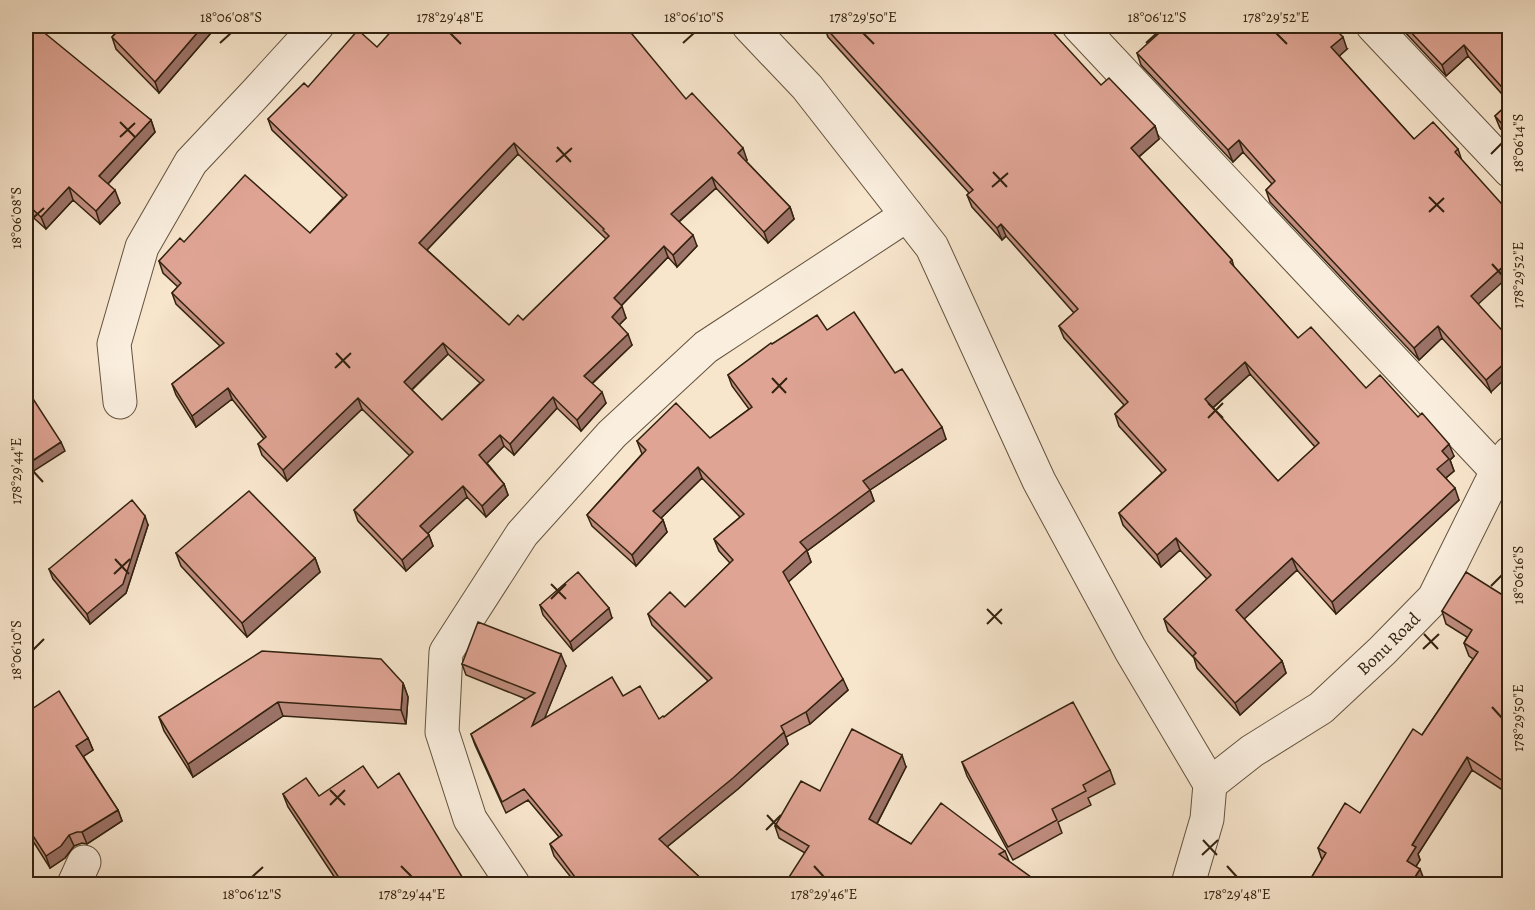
<svg xmlns="http://www.w3.org/2000/svg" width="1535" height="910" font-family="Alegreya,serif">
<style>
.lines{fill:none;stroke-linecap:round;stroke-linejoin:round}
.minor-casing{stroke:#63533e;stroke-width:35}
.minor{stroke:#faeede;stroke-width:33}
.wall{fill:#c08d7f;stroke:#32220f;stroke-width:1.5;fill-rule:evenodd}
.shaded-wall{fill:#9c7368;stroke:#32220f;stroke-width:1.5}
.building{fill:#dfa494;stroke:#32220f;stroke-width:1.5;fill-rule:evenodd}
.ticks{fill:none;stroke:#32220f;stroke-width:2}
.labels{text-anchor:middle;stroke-width:4.5;stroke-linejoin:round;paint-order:stroke}
.street-label{font-size:18px;fill:#32220f;stroke:#faeede}
.neatline{fill:none;stroke:#32220f;stroke-width:2}
.ticks-label{font-size:15px;text-anchor:middle;fill:#32220f}
</style>
<rect width="100%" height="100%" fill="#f7e5cc"/>
<filter id="stains"><feTurbulence type="fractalNoise" baseFrequency=".00333" numOctaves="4"/><feColorMatrix values="0 0 0 0 .2 0 0 0 0 .09 0 0 0 0 .02 0 0 0 .5 -.17"/></filter>
<radialGradient id="worn" r=".72"><stop offset=".6" stop-color="#630" stop-opacity="0"/><stop offset="1" stop-color="#630" stop-opacity=".3"/></radialGradient>
<g class="lines">
<g class="minor-casing">
<g id="minor">
<path d="M749 26 807 87 932 247 1039 481 1130 649 1210 784 1207 819 1188 884"/>
<path d="M1079 26 1497 471"/>
<path d="M1373 26 1510 171"/>
<path d="M120 402 114 344 142 247 191 162 255 94 317 26"/>
<path id="s1" d="M1210 784 1252 751 1321 708 1382 651 1434 598 1497 471 1510 453"/>
<path d="M74 884 84 862"/>
<path d="M513 884 470 819 442 732 446 652 522 534 612 434 706 347 907 215"/>
</g>
</g>
<use href="#minor" class="minor"/>
</g>
<path class="wall" d="M26 26 151 120 155 132 108 184 120 203 100 224 73 200 46 229 26 211Z
M115 26H217L159 93 116 49 112 37 119 29Z
M824 26 1101 85 1155 126 1159 139 1139 157 1232 260 1234 267 1298 338 1366 388 1454 456 1450 460 1454 471 1446 478 1459 500 1336 614 1297 570 1244 619 1282 661 1286 673 1240 715 1197 668 1194 658 1168 631 1164 619 1207 579 1180 550 1161 567 1123 525 1119 513 1162 473 1119 426 1115 414 1124 405 1064 338 1059 326 1074 313 1006 236 1002 240 972 207 967 195 969 193 828 37ZM1250 374 1315 447 1278 481 1213 408Z
M1400 26H1509V102L1468 56 1446 76 1402 29Z
M377 47 686 99 747 160 746 161 790 207 794 219 768 243 716 188 679 222 697 246 677 267 668 257 621 306 626 318 619 325 632 345 592 384 606 403 581 431 557 408 514 455 504 446 487 463 504 484 508 495 486 517 467 497 428 533 433 546 406 571 358 521 354 510 410 456 362 409 287 481 262 455 258 444 264 439 232 399 196 427 176 395 172 384 220 346 176 304 172 293 178 287 163 273 159 261 184 242 310 233 343 198 272 130 268 119 308 87ZM518 154 606 239 523 320 509 325 427 250ZM448 354 480 383 442 420 412 390Z
M1347 49 1339 56 1414 139 1458 149 1461 158 1478 304 1491 392 1442 338 1419 360 1270 202 1266 190 1272 184 1243 152 1233 162 1141 65 1137 53Z
M1509 103V139L1500 128 1495 116Z
M827 330 895 373 946 439 870 490 874 501 807 551 811 562 788 582 848 690 810 724 786 737 788 744 738 789 667 847 708 885H577L554 856 550 844 559 837 528 800 506 813 475 745 471 734 526 699 466 675 462 664 566 666 544 719 623 696 659 719 664 717 708 681 652 625 648 614 685 607 730 563 719 551 714 539 740 517 702 478 661 518 663 520 667 532 636 566 592 526 587 515 642 454 637 441 710 438 749 409 732 386 728 375 772 344Z
M26 350 31 364 26 367Z
M148 525 126 593 90 624 53 579 49 569Z
M176 553 315 558 320 572 247 637 181 566Z
M1509 599V794L1472 770 1418 854 1420 860 1416 866 1425 882 1423 885H1307L1322 860 1318 848 1360 813 1422 735 1473 659 1469 656 1464 643 1467 637 1446 624 1442 611Z
M540 605 612 618 573 651 543 615Z
M403 683 408 697 406 724 283 716 193 777 164 731 159 717Z
M26 713 88 738 93 750 83 756 118 810 122 821 87 844 82 843 74 846 65 858 50 868 26 830Z
M962 762 1110 770 1115 784 1088 798 1091 805 1058 822 1062 833 1013 860 967 776Z
M906 767 877 824 911 844 1005 851 1009 861 805 853 779 838 775 826 820 791Z
M378 788 467 885 337 881 288 807 283 794 319 796Z"/>
<path class="shaded-wall" d="M203 26H217L159 93 155 82Z
M1343 37 1347 49 1336 59 1331 47Z
M1464 45 1468 56 1446 76 1442 65Z
M151 120 155 132 104 188 99 176Z
M1155 126 1159 139 1135 160 1131 148Z
M1239 140 1243 152 1233 162 1228 150Z
M514 143 518 154 423 254 419 243Z
M743 148 747 160 742 164 738 153Z
M712 177 716 188 675 225 671 214Z
M69 187 73 200 46 229 41 217Z
M115 190 120 203 100 224 96 211Z
M790 207 794 219 768 243 764 232Z
M1001 224 1006 236 1002 240 997 228Z
M693 235 697 246 677 267 673 255Z
M664 246 668 257 618 309 614 298Z
M1509 261V276L1475 307 1471 296Z
M622 306 626 318 616 328 612 317Z
M1438 326 1442 338 1419 360 1414 348Z
M628 334 632 345 588 387 584 376Z
M443 343 448 354 408 393 404 382Z
M1509 359V375L1491 392 1486 380Z
M1245 362 1250 374 1209 411 1205 399Z
M228 388 232 399 196 427 192 416Z
M602 392 606 403 581 431 577 420Z
M553 397 557 408 514 455 510 444Z
M358 398 362 409 287 481 283 470Z
M942 427 946 439 870 490 874 501 807 551 811 562 787 583 783 572 800 542 863 481Z
M500 435 504 446 484 466 479 455Z
M61 442 65 451 26 476V465Z
M1449 444 1454 456 1450 460 1454 471 1442 481 1437 469 1442 451Z
M698 467 702 478 657 522 653 511Z
M504 484 508 495 486 517 482 506Z
M463 486 467 497 424 537 420 526Z
M1455 488 1459 500 1336 614 1332 602Z
M145 516 148 525 126 593 90 624 87 614Z
M663 520 667 532 636 566 632 555Z
M429 535 433 546 406 571 402 560Z
M1176 538 1180 550 1161 567 1157 555Z
M315 558 320 572 247 637 242 623Z
M1292 558 1297 570 1240 623 1236 610Z
M609 608 612 618 573 651 570 642Z
M561 654 566 666 537 737 532 726Z
M1282 661 1286 673 1240 715 1235 703Z
M843 679 848 690 810 724 806 712Z
M403 683 408 697 406 724 401 710Z
M278 702 283 716 193 777 188 764Z
M784 732 788 744 738 789 663 850 659 839Z
M88 738 93 750 81 758 76 746Z
M902 755 906 767 873 831 869 819Z
M1467 757 1472 770 1418 854 1420 860 1412 873 1407 861 1412 845Z
M118 810 122 821 87 844 82 832Z
M69 835 74 846 65 858 50 868 46 856Z
M1420 869 1425 882 1423 885H1410Z"/>
<path class="building" d="M26 26H36L151 120 99 176 115 190 96 211 69 187 41 217 26 203Z
M123 26H203L155 82 112 37Z
M396 26H622L625 29 627 28 686 99 692 93 743 148 738 153 790 207 764 232 712 177 671 214 693 235 673 255 664 246 614 298 622 306 612 317 628 334 584 376 602 392 577 420 553 397 510 444 500 435 479 455 504 484 482 506 463 486 420 526 429 535 402 560 354 510 413 452 358 398 283 470 258 444 266 437 228 388 192 416 172 384 224 343 172 293 181 283 159 261 180 238 184 242 245 175 310 233 347 195 268 119 304 83 308 87 358 30 377 47ZM514 143 604 229 603 230 609 236 523 320 518 315 509 325 419 243ZM443 343 484 380 442 420 404 382Z
M824 26H1047L1101 85 1109 78 1155 126 1131 148 1232 260 1230 262 1298 338 1311 327 1366 388 1380 375 1418 417 1422 413 1449 444 1442 451 1449 459 1437 469 1455 488 1332 602 1292 558 1236 610 1282 661 1235 703 1193 656 1196 653 1164 619 1211 575 1176 538 1157 555 1119 513 1166 470 1115 414 1128 402 1059 326 1078 309 1001 224 997 228 967 195 973 190ZM1245 362 1319 443 1278 481 1205 399Z
M1167 26H1332L1343 37 1331 47 1414 139 1433 122 1458 149 1455 152 1509 212V261L1471 296 1509 338V359L1486 380 1438 326 1414 348 1266 190 1275 181 1239 140 1228 150 1137 53Z
M1405 26H1509V95L1464 45 1442 65Z
M1509 103V132L1495 116Z
M854 312 895 373 902 369 942 427 863 481 870 490 800 542 807 550 783 572 843 679 806 712 781 726 784 732 733 778 659 839 708 885H581L550 844 562 835 524 789 502 802 471 734 535 693 462 664 478 622 561 654 532 726 612 677 623 696 640 686 659 719 663 716 664 717 712 678 648 614 670 592 685 607 733 560 714 539 744 514 698 467 653 511 663 520 632 555 587 515 646 450 637 441 676 403 710 438 752 407 728 375 771 343 772 344 817 315 827 330Z
M26 388 61 442 26 465Z
M249 491 315 558 242 623 176 553Z
M132 500 145 516 123 584 87 614 49 569Z
M578 572 609 608 570 642 540 605Z
M1466 572 1509 599V785L1467 757 1412 845 1416 847 1407 861 1420 869 1410 885H1307L1326 853 1318 848 1345 803 1360 813 1413 729 1422 735 1478 652 1464 643 1472 630 1442 611Z
M262 651 381 659 403 683 401 710 278 702 188 764 159 717Z
M59 691 88 738 76 746 118 810 82 832H77L69 835 61 846 46 856 26 825V713Z
M1073 702 1110 770 1083 785 1086 791 1052 809 1057 820 1008 847 962 762Z
M852 729 902 755 869 819 911 844 941 803 1005 851 999 854 1042 885H784L809 846 775 826 801 781 820 791Z
M363 766 378 788 399 773 467 885H332L340 879 283 794 306 778 319 796Z"/>
<path class="ticks" d="M450 33 461 44M863 33 874 44M1276 33 1287 44M220 43 231 33M683 43 694 33M1146 43 1157 33M120 122 135 137M120 137 135 123M557 147 571 162M1491 154 1502 143M556 162 572 148M993 172 1007 187M992 187 1008 173M1429 197 1444 212M1429 212 1444 198M33 218 44 208M1492 264 1502 275M336 353 350 368M335 368 351 353M772 378 786 393M772 393 787 378M1208 403 1223 418M1208 418 1223 403M33 471 43 482M115 559 129 574M114 574 130 559M551 584 566 599M1491 586 1502 575M551 599 566 584M987 609 1002 624M987 624 1002 609M1424 634 1438 649M1423 649 1439 634M33 650 44 639M1492 707 1502 718M330 790 345 805M330 805 345 790M767 815 781 830M766 830 781 815M1203 840 1217 855M1202 855 1218 840M401 866 412 877M814 866 824 877M1227 866 1237 877M252 877 263 867"/>
<g class="labels">
<g class="street-label">
<text dy="6" stroke="none"><textPath href="#s1" startOffset="228">Bonu Road</textPath></text>
</g>
</g>
<rect width="1535" height="910" fill="none" stroke="#f7e5cc" stroke-width="66"/>
<rect x="33" y="33" width="1469" height="844" class="neatline"/>
<g class="ticks-label">
<text x="231" y="22">18°06'08"S</text>
<text x="450" y="22">178°29'48"E</text>
<text x="694" y="22">18°06'10"S</text>
<text x="863" y="22">178°29'50"E</text>
<text x="1157" y="22">18°06'12"S</text>
<text x="1276" y="22">178°29'52"E</text>
<text transform="translate(1518 143) rotate(-90)" y="5">18°06'14"S</text>
<text transform="translate(16 218) rotate(-90)" y="5">18°06'08"S</text>
<text transform="translate(1518 275) rotate(-90)" y="5">178°29'52"E</text>
<text transform="translate(16 471) rotate(-90)" y="5">178°29'44"E</text>
<text transform="translate(1518 575) rotate(-90)" y="5">18°06'16"S</text>
<text transform="translate(16 650) rotate(-90)" y="5">18°06'10"S</text>
<text transform="translate(1518 718) rotate(-90)" y="5">178°29'50"E</text>
<text x="252" y="899">18°06'12"S</text>
<text x="412" y="899">178°29'44"E</text>
<text x="824" y="899">178°29'46"E</text>
<text x="1237" y="899">178°29'48"E</text>
</g>
<rect width="100%" height="100%" filter="url(#stains)"/>
<rect width="100%" height="100%" fill="url(#worn)"/>
</svg>
